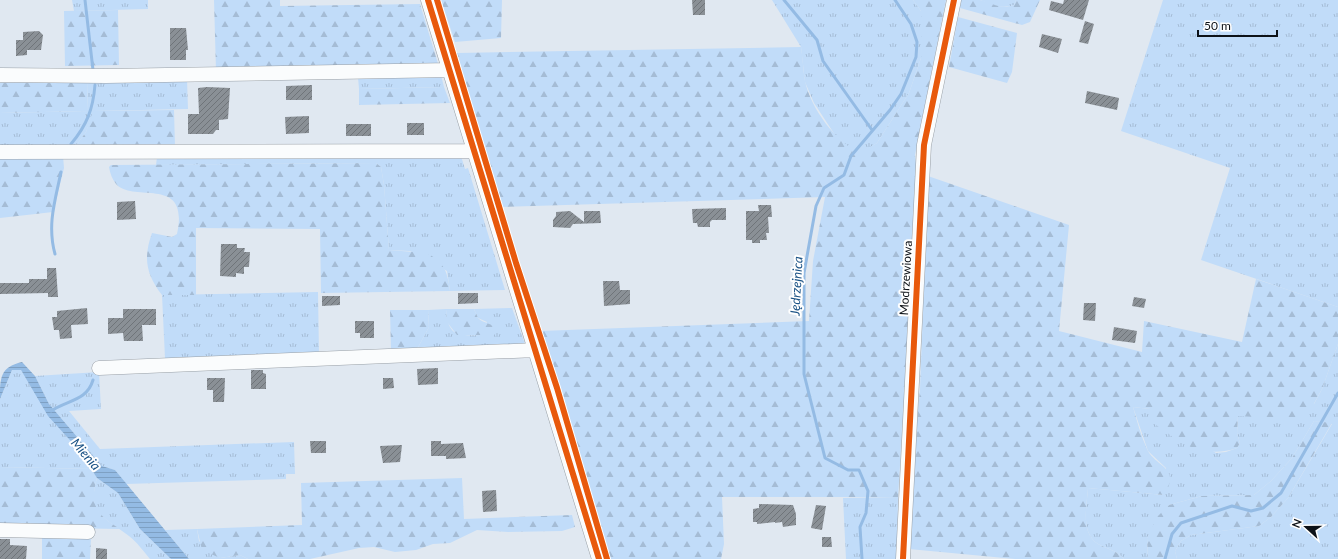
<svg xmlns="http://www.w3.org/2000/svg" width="1338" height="559" font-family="Lato,sans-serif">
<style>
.grass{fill:url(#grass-tufts)}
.forest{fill:url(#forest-firs)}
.water{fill:url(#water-rules)}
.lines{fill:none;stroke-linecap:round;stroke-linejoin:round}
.stream{stroke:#94bbe4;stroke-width:3}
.building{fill:url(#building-hatch)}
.minor-casing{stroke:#989fa6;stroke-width:15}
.minor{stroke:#fafcfd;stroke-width:14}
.cycleway-casing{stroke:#fff;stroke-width:8}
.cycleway{stroke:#e8590c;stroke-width:6}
.labels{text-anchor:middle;stroke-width:4;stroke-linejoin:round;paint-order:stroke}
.street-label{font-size:12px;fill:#0d1218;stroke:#fff}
.water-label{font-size:13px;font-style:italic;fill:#1a5285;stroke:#fff}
</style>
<defs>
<pattern id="grass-tufts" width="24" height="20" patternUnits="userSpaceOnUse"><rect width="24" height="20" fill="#c1dcf9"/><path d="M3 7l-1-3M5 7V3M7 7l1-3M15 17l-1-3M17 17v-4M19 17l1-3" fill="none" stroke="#a5bcd5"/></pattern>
<pattern id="forest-firs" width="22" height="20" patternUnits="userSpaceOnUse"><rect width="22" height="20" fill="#c1dcf9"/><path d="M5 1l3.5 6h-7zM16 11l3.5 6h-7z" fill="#a5bcd5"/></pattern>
<pattern id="water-rules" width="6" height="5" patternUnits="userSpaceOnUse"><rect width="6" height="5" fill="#94bbe4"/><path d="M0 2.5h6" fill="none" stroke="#7ea0c3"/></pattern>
<pattern id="building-hatch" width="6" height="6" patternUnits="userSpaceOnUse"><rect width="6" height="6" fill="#8a9096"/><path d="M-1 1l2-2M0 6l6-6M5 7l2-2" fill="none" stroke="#6f7479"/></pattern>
</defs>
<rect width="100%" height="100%" fill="#e0e8f1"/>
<path class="grass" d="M72 0H148V9L74 11Z
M772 0H913L921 11V58L909 93 877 143 860 154 848 147 835 135 814 103 805 82 801 47Z
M980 0H1016L1014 5C1001 9 992 5 980 0Z
M1163 0H1338V307L1201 260 1230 168 1121 131Z
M441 75 444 87 359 89 358 77Z
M187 79 188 109 94 111 86 132 75 147H0V113L88 111 87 81Z
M461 156 465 169 468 168 505 290 450 291 447 271 410 251 389 250 384 185 381 167 376 163 156 165 157 157Z
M318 292 319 354 165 358 162 295Z
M512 308 525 344 416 351 429 327 428 310 446 309C448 336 457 336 481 335L487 322 478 318 474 309Z
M1338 344V559H1177L1175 551 1181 541 1191 535 1259 526 1271 517 1288 498 1332 424 1314 421 1292 458 1271 481 1254 495 1202 496 1169 505 1147 538 1148 559H1124C1116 550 1107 549 1098 544 1080 533 1087 505 1088 488L1164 495 1166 468 1148 451 1133 407 1150 409 1216 453 1226 452 1237 448 1240 443 1237 433 1238 416 1314 404 1322 389Z
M17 369 21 370 92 469 0 467V399L12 370Z
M99 372 101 409 69 411 100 449 294 442 295 474H286V479L126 484 115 470 102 466 49 404 35 376Z
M97 478 118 493 140 529 171 559H150C144 552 137 542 129 536 105 517 86 515 97 478Z
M898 497 897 559H846L843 498Z
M197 529 199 541 220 558 240 555 248 559H189L165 530Z"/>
<path class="forest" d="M214 0H280V6L420 4 439 67 216 71Z
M441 0H502L501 38 455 42Z
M913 0H946L915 155 918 184 898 497H722L724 544 721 559H610L561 388 540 331 809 321 813 261 825 197 501 207 457 53 801 47C803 59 803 70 805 81 811 109 836 142 860 153L877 143 909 93 921 58V11Z
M961 0C967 0 975 0 980 0 993 3 1000 10 1014 5L1016 0H1040L1030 22 1022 25 960 8Z
M118 10 119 65 65 66 64 11Z
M958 17 1017 33 1012 72 1007 83 949 67Z
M87 81 88 111 0 113V83Z
M444 87 450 103 359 105V89Z
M174 110 175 147H75L86 132 93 111Z
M0 156H63L64 168 53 212 0 218Z
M376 163 381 167 384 185 389 250 426 253C444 261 448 273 450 291L321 293 320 229 196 228V295H162C146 274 143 258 152 233L172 237 177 234C190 174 134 204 116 184 112 179 110 173 109 167L111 165Z
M928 176 1069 225 1059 331 1142 352 1144 321 1242 342 1256 279 1338 307V344L1322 389 1305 420 1238 416 1237 433 1240 443 1237 448C1211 457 1186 449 1165 431 1161 428 1155 425 1153 421 1151 417 1151 412 1150 409L1133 407C1137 421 1141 436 1147 449 1155 467 1182 467 1164 495L1088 488C1087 505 1080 533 1098 544 1107 549 1116 550 1124 559H1015L909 549 911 483 920 389Z
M446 309H474C475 312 477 315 478 318 485 326 502 321 492 340L488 341 481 335H457L447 322Z
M390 310H428L429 327 416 351H391Z
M1314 421 1332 423 1288 498 1271 517 1259 526 1191 535 1181 541 1175 551 1177 559H1148L1147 538 1158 516 1169 505 1202 496 1254 495 1271 481 1292 458Z
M0 467 92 469 97 478C89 505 97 515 120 529L0 527Z
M462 478 464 519 572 515 575 527 562 531 508 532 477 530 450 543 433 544 416 550 395 552 374 547 359 548 310 559H248L240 555 220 558 202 550 197 529 302 525 301 483Z
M42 535 91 537 90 559H42Z"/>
<path class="water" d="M22 362 35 376 49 404 102 466 115 470 189 559H171L140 529 118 493 97 478 79 450 48 416 21 370H12L0 399C0 378 0 367 22 362Z"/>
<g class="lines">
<path class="stream" d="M85 0 93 70
M784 0 817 40 823 61 872 130
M71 144C87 125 93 109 95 85
M55 254C47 225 55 201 61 172
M51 411C67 400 87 401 93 380
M862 559 860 527 866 513 868 491 859 470H848L825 458 804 374V273L816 206 824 188 844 175 851 156 890 110 901 94 916 57 917 42 911 24 895 0
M1165 559 1172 534 1181 523 1232 506 1251 511 1263 508 1281 493 1338 393"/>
</g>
<path class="building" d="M692 0H705V15H693Z
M1064 0H1089L1083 20 1049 10 1051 1 1063 4Z
M1085 21 1094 24 1088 44 1079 42Z
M170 28H186L188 50H186V60H170Z
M39 31 43 35 41 50H27V55L16 56V40H23V32Z
M1042 34 1062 39 1058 53 1039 47Z
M312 85V100H286V86Z
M207 87 230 88 228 119 219 120V130H216L213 134H188V114H199L198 88Z
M1087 91 1119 98 1117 110 1085 103Z
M309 116V133L286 134 285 117Z
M407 123H424V135H407Z
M346 124H371V136H346Z
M135 201 136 219 117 220V202Z
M758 205H771L772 217H768L769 233H766L767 240H760V243H752V240H746V211H759Z
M726 208V220H712L710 222V227H698L697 223H693L692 209Z
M570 211 584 222V211H600L601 223 573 224 570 228 553 227V220L556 216V212Z
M221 244H237V248H245L244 252H250L249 267H244V274L236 273V277L220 276Z
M47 268H56L58 297H48V293L0 294V283H29V279H47Z
M603 281H619L620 290H630V304L604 306Z
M458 293H478V303L458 304Z
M322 296H340V305L322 306Z
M1134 297 1146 299 1144 308 1132 306Z
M1084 303H1096L1095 321 1083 320Z
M87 308 88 324 71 325 72 338 60 339 59 330H54L52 317H57V311Z
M123 309H156V325H142L143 341H124L123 333 108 334V318H123Z
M355 321H374V338H360V333H355Z
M1114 327 1137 331 1135 343 1112 340Z
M438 368V384L418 385 417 369Z
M251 370H263V373L266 374V389H251Z
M207 378H225L224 402H213V390H207Z
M383 378H393L394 388 383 389Z
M310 441H326V453H311Z
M431 441H441V444L463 443 466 458 446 459V456H431Z
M402 445 400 462 383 463 380 446Z
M496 490 497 511 483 512 482 491Z
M759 504 793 505 796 514V525L783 527 782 522 775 523V522L757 524V522H753V509L759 508Z
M816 505 826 506 822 530 811 528Z
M822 537H831L832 547H822Z
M0 539H10V545L27 546 26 559H0Z
M96 548 107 549V559H96Z"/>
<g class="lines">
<g class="minor-casing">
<path id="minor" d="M428 0 599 559
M0 75 106 76 450 70
M0 152 475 151
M99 368 536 350
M0 530 88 532
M903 559 924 145 954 0"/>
</g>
<use href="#minor" class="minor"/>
<g class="cycleway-casing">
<path id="cycleway" d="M428 0 599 559
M437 0 516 263 557 388 607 559
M903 559 924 145 954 0"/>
</g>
<use href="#cycleway" class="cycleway"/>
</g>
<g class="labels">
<g class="street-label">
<text transform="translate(906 278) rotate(-87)" y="4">Modrzewiowa</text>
</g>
<g class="water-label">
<text transform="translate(796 286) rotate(-87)" y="5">Jędrzejnica</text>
<text transform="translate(86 454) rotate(49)" y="5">Mienia</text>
</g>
</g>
<g transform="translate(1306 527) rotate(291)" stroke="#ffffff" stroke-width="3" paint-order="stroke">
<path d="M0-3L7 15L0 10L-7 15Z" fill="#0d1218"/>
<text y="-6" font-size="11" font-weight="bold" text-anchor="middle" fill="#0d1218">N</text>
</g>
<path d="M1198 30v6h79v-6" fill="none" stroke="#0d1218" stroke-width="2"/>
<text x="1204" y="30" font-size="12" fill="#0d1218" stroke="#ffffff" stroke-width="3" paint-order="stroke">50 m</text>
</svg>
